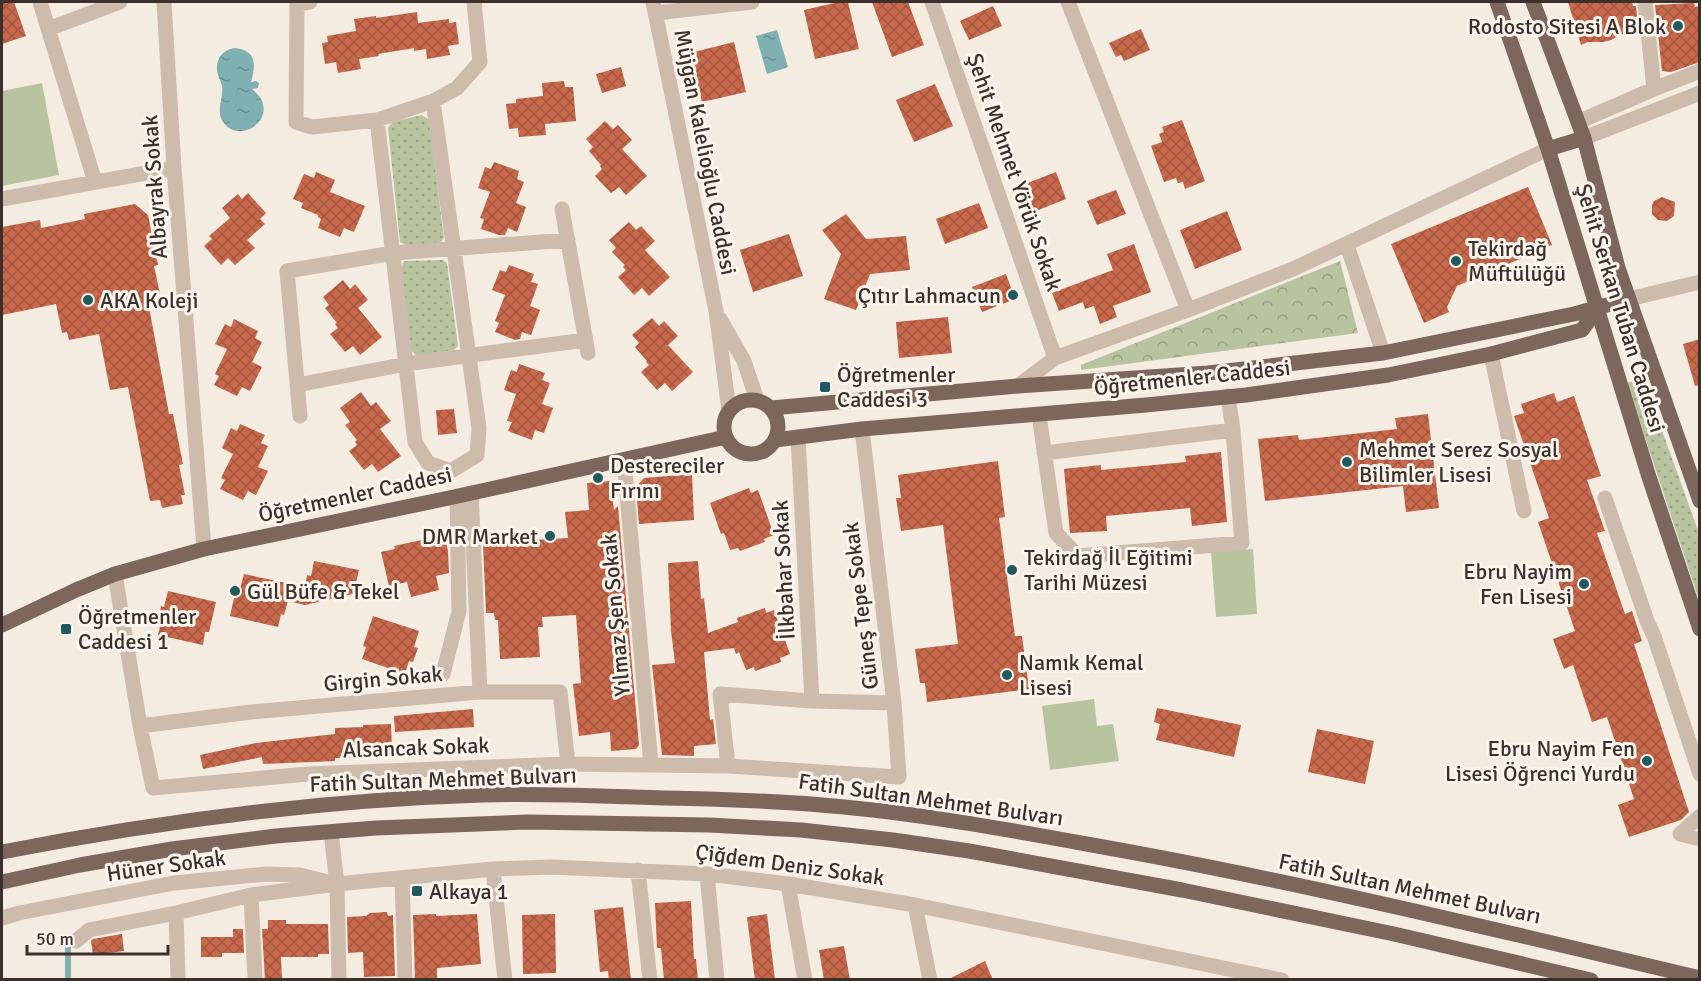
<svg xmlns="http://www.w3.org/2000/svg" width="1701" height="981" font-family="Signika,sans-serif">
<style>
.grass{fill:url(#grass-dots)}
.park{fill:url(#park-crowns)}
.garden{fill:#b8c4a0}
.water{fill:url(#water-ripples)}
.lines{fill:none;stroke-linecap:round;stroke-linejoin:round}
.stream{stroke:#7fb0b2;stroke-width:6}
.building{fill:url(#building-cross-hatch)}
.minor{stroke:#cdbbac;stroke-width:15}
.major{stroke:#7d675c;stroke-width:15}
.poi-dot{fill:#1f5a5e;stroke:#fbf5ee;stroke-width:2}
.labels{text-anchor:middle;stroke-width:6;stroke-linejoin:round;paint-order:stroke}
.poi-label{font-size:22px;fill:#3b302b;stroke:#fbf5ee;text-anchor:start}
.street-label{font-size:22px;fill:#3b302b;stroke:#fbf5ee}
</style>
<defs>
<pattern id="grass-dots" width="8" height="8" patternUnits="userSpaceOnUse" patternTransform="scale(1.5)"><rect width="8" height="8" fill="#b8c4a0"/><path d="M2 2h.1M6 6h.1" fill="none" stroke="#97a083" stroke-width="1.8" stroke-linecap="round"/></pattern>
<pattern id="park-crowns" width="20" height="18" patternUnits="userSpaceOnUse" patternTransform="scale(1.5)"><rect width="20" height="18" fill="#b8c4a0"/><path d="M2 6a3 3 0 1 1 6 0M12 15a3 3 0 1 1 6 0" fill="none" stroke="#97a083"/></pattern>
<pattern id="water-ripples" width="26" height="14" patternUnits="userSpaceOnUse" patternTransform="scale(1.5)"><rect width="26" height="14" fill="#7fb0b2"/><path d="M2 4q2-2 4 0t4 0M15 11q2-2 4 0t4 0" fill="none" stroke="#699091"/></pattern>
<pattern id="building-cross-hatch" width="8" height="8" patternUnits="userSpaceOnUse" patternTransform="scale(1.5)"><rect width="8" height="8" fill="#c8694b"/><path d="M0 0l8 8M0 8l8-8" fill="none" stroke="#a4573f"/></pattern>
</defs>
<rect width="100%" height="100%" fill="#f4ebe1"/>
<path class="grass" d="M422 115 429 120 444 238 439 244 406 245 400 242 388 128 392 122Z
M443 260 447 263 458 346 454 350 417 356 411 350 400 270 404 261Z
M1643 378 1699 533V600L1627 383Z"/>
<path class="park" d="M1340 261 1358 333 1081 370V365Z"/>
<path class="garden" d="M42 83 59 175 2 186V91Z
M1253 549 1257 614 1216 617 1211 552Z
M1094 699 1097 726 1113 724 1119 761 1050 770 1042 706Z"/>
<path class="water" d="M777 30 788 67 767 74 756 36Z
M234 48C257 50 256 65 251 82L256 81 259 83 258 88 252 89C255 92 259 95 261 99 274 124 235 145 222 120 215 107 227 94 220 80 213 66 218 51 234 48Z"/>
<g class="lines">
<path class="stream" d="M68 980V942"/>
</g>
<path class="building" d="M2 2H14L26 36 2 44Z
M839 2H848L859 49 815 59 804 10Z
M872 2H908L924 45 892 57Z
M1568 2H1632L1633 6H1636L1638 26 1611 40 1603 42H1588L1581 45Z
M1694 3 1695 7 1700 6V62L1671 72 1662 71 1655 5Z
M993 6 1002 26 969 40 960 21Z
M417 12 418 23 449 19V23L456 22 459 44 448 46 450 55 427 59 426 49 414 51V48L378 54 379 56 359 59 361 69 338 73 336 62 325 64 322 43 328 42 327 36 356 31 354 19 376 16V18Z
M1141 29 1150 50 1124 61 1121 55 1116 57 1109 43Z
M734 42 746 92 702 102 690 53Z
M621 67 626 86 602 93 596 74Z
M564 81 565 87H573L576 121 545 124 546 135 519 137 518 128 509 129 506 104 516 103V99L543 96 542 83Z
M935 84 953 126 914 142 896 100Z
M1182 120 1205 181 1185 189 1183 182 1178 183 1176 178 1164 182 1151 146 1162 142 1159 134 1164 132 1162 127Z
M605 121 613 129 618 125 632 140 622 149 647 176 626 195 619 187 611 193 595 176 602 169 600 166 601 165 589 151 593 147 586 139Z
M494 162 519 171 517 179 524 182 516 203 526 207 517 232 508 228 505 235H499L481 229 484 219 480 218 490 192 478 188 485 167 491 169Z
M316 172 335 180 330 192 365 206 354 232 344 228 340 237 318 228 321 219 318 217V215L301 208 303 203 293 199 304 174 314 178Z
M1056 172 1066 199 1031 213 1020 186Z
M1528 187 1552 245 1457 286 1447 307 1449 312 1424 323 1391 244Z
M1116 190 1126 214 1097 225 1087 201Z
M248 193 266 213 260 219 265 224 247 240 255 248 235 265 228 258 221 265 204 246 212 239 209 236 230 218 222 208 238 194 242 199Z
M1662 197 1675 202 1674 216 1667 221 1658 220 1652 214V205L1654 201Z
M979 203 988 228 945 244 936 219Z
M135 204 148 215 158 265 154 266 160 294 149 296 150 301 148 302 169 414H173L183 464 179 465 185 495H181L183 504 162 508 160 500 150 501 128 387 110 390 99 334 69 340 67 332 62 333 56 304 2 315V227L40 220 41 228 85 219 84 214Z
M1227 211 1242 250 1195 269 1180 230Z
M846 214 866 239 906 236 910 270 870 274 856 310 824 299 841 254 822 230Z
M629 222 636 230 641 226 655 241 645 250 670 277 649 296 642 288 634 295 618 277 626 270 623 267 625 265 612 252 616 248 609 240Z
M789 234 803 276 753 292 740 250Z
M1134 244 1151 292 1113 306 1117 317 1100 324 1094 306 1085 309 1083 302 1059 311 1052 293 1113 270 1107 254Z
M509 265 534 274 531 282 538 284 530 306 540 310 531 335 522 332 520 339 515 340 495 332 499 323 495 321 505 295 492 290 500 270 506 272Z
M1006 274 1015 299 982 312 972 287Z
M343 280 350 289 355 284 368 300 358 308 382 337 360 355 353 346 345 352 330 334 338 328 335 324 337 323 325 308 329 305 323 297Z
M948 317 952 353 899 358 896 322Z
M652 318 659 326 664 321 678 336 668 345 693 372 672 391 665 383 657 390 641 372 649 365 646 362 647 361 635 347 639 343 632 335Z
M234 319 258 331 255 338 262 342 252 362 262 367 250 391 242 387 237 396 214 385 219 376 215 374 227 349 215 344 225 324 231 327Z
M1700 339V385L1695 386 1683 344Z
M519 364 545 373 542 380 550 383 542 404 553 408 544 433 535 430 532 440 508 431 512 422 507 421 516 394 504 390 511 370 517 372Z
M361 392 371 406 376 402 391 421 380 429 401 456 378 472 372 464 364 470 349 451 357 445 355 442 357 440 345 425 350 422 340 408Z
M1554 393 1557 402 1574 396 1601 476 1587 480 1605 531 1597 533 1625 614 1632 611 1642 641 1634 644 1689 812 1681 820 1629 837 1618 805 1634 799 1607 717 1592 722 1573 665 1564 669 1553 639 1575 631 1538 522 1549 518 1514 416 1524 413 1521 404Z
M454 409 457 433 438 435 436 410Z
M1428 414 1439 508 1406 512 1403 486 1265 501 1258 439 1298 435 1299 440 1397 429 1395 418Z
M240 424 265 435 261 443 268 446 258 467 268 471 256 495 248 491 243 500 220 489 225 480 221 478 233 454 222 448 231 428 237 431Z
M1221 452 1227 522 1192 526 1190 508 1106 516 1107 531 1070 533 1064 469 1101 465V470L1186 462 1185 456Z
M998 461 1005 517 999 518 1015 636H1022L1029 689 927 702 925 683H920L915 649 958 644 943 525 901 531 896 498H901L898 475Z
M692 474 694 520 639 524 636 487 644 478Z
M610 481 614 510 618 506 639 745 636 749 611 751 610 732 579 736 573 684 581 683 576 615 542 617 543 627H538L540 657 500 659 498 620H495L494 613H486L483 543 568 538 565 512 589 510 587 483Z
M749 488 751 493 758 490 774 535 764 539 765 542 740 551 738 548 730 550 724 533 721 534 710 503Z
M431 538 432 541 445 538 448 551 449 573 436 576 439 590 411 597 407 582 389 586 381 552 395 549 394 546Z
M314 561 359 570 353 594 305 605 288 601 284 615 281 614 278 627 230 616 236 589H240L244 574 305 587 307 575 311 576Z
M698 561 701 599 704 598 708 633 738 622 737 618 765 608 766 613 774 610 790 654 780 658 781 662 755 671 754 667 746 670 739 652 736 654 734 648 704 652 710 720 713 719 716 744 694 746V756L662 755 652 665 675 663 671 631 668 563Z
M168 591 216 602 209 632H205L203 645 158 635 161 622 158 621 161 606 164 607Z
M373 616 419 631 414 647 418 648 413 662 409 661 405 674 362 659 366 647 363 646Z
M1157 708 1241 725 1234 757 1156 740 1160 724 1154 722Z
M473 709 474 727 395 732 394 716Z
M391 724 392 754 358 755V757L335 758V761L263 764 262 757 203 769 200 755 256 743 335 734V728L363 727V725Z
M1317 729 1374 741 1365 784 1308 772Z
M691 901 694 959H696L698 980H664L661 948H657L655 903Z
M623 907 631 980H609L608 971 600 972 594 910Z
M387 912 388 916 393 915 395 976 364 977 363 952 348 953 347 917 366 916 370 913Z
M436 914V916L477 914 481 964 437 968V980H415L413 915Z
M555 914 556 973 523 974 522 915Z
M767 914 775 980H755L747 917Z
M268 920H286V924H328L329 954H318V957H281L282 980H265L262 929H268Z
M233 929H243L244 953H222V957H201V937H233Z
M122 934 124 951 93 955 91 941 93 939Z
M844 946 850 980H824L819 950Z
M985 961 993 980H947Z"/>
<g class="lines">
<path class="minor" d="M40 2 95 182
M164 2 174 168 204 549
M310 2 297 4 296 122 312 127 377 120 433 101 457 88 480 62 474 2
M653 2 716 311 729 411
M932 2 1055 358
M1068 2 1188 310
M656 13 752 2
M48 29 120 2
M1654 89 1700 71
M377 120 415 442 428 463 451 471 477 455 479 428 433 101
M1578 122 1654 89 1645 2
M1584 138 1700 93
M2 199 174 168
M562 209 588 353
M1347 245 1383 353
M1629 299 1700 282
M720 319 744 361 757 400
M1491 354 1524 511
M297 385 406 364 585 340
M1018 386 1055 358 1188 310 1293 269 1548 149
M1039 415 1056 533 1078 556 1242 543 1233 430 1228 396
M300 416 287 271 393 253 568 240
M798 437 812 701
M1044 453 1233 430
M624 460 651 765
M471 493 480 692
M1605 498 1647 621 1654 636 1700 774
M115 574 140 726 153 788 308 774 568 764 728 766 899 777 894 703 862 429
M443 674 459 611 457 496
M140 726 251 712 480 692H560L568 764
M728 766 720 694 812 701 894 703
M1700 816 1680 834 1700 839
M331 832 337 884 339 980
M493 869 505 980
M638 870 650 980
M707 874 717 980
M402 878 405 980
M788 884 805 980
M251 895 255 980
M915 905 930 980
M176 913 178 980
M2 918 19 913 174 883 267 874 300 875 328 882
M76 941 89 930 176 913 251 895 337 884 493 869 551 867 707 874 788 884 915 905 1282 980"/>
<path class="major" d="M1497 2 1548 149 1649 477 1700 629
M1533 2 1584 138 1618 268 1700 501
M1548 149 1584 138
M724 427a27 27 0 1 1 54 0a27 27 0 1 1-54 0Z
M771 408 1018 386 1208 373 1383 353 1574 314 1629 299
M775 440 862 429 1146 405 1246 395 1388 375 1491 354 1582 330 1598 308
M2 625 76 590 115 574 204 549 449 498 726 437
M2 852C160 821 320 800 482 795 542 793 603 796 663 798 723 799 784 801 844 807 927 815 1010 830 1092 845 1296 881 1498 930 1700 978
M2 882 80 865 172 849 276 836 376 828 527 822 709 825 801 830 893 840 969 851 1182 890 1394 934 1591 980"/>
</g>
<g class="poi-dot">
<circle cx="1678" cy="26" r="6"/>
<circle cx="1456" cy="261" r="6"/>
<circle cx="1013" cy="295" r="6"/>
<circle cx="88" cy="300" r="6"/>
<rect x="819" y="381" width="12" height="12" rx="3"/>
<circle cx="1347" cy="462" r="6"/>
<circle cx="598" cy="478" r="6"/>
<circle cx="550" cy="536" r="6"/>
<circle cx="1012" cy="570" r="6"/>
<circle cx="1584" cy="584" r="6"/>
<circle cx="235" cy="591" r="6"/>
<rect x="60" y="623" width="12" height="12" rx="3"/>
<circle cx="1007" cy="675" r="6"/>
<circle cx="1647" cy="761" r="6"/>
<rect x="411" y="885" width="12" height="12" rx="3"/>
</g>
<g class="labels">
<g class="poi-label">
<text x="1666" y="34" text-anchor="end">Rodosto Sitesi A Blok</text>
<text x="1468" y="256">Tekirdağ<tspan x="1468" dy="25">Müftülüğü</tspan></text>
<text x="1001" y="303" text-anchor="end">Çıtır Lahmacun</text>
<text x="100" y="308">AKA Koleji</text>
<text x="837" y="382">Öğretmenler<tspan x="837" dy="25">Caddesi 3</tspan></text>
<text x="1359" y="457">Mehmet Serez Sosyal<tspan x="1359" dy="25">Bilimler Lisesi</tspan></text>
<text x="610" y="473">Destereciler<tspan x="610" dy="25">Fırını</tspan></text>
<text x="538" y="544" text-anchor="end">DMR Market</text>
<text x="1024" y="565">Tekirdağ İl Eğitimi<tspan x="1024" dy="25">Tarihi Müzesi</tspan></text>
<text x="1572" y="579" text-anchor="end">Ebru Nayim<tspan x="1572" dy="25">Fen Lisesi</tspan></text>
<text x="247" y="599">Gül Büfe &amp; Tekel</text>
<text x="78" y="624">Öğretmenler<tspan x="78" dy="25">Caddesi 1</tspan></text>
<text x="1019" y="670">Namık Kemal<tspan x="1019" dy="25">Lisesi</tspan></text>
<text x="1635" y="756" text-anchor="end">Ebru Nayim Fen<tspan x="1635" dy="25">Lisesi Öğrenci Yurdu</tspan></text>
<text x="429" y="899">Alkaya 1</text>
</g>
<g class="street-label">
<text transform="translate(706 152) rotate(79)" y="8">Müjgan Kalelioğlu Caddesi</text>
<text transform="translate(1015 172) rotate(71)" y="8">Şehit Mehmet Yörük Sokak</text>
<text transform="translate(154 187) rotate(-94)" y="8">Albayrak Sokak</text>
<text transform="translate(1621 308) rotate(73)" y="8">Şehit Serkan Tuban Caddesi</text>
<text transform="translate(1192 377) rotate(-6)" y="8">Öğretmenler Caddesi</text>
<text transform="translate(355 494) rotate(-12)" y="8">Öğretmenler Caddesi</text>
<text transform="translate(783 570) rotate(-93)" y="8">İlkbahar Sokak</text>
<text transform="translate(860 606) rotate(-97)" y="8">Güneş Tepe Sokak</text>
<text transform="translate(615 615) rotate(-95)" y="8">Yılmaz Şen Sokak</text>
<text transform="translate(383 678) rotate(-5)" y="8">Girgin Sokak</text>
<text transform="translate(416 747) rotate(-2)" y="8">Alsancak Sokak</text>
<text transform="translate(443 779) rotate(-2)" y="8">Fatih Sultan Mehmet Bulvarı</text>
<text transform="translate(931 799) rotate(8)" y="8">Fatih Sultan Mehmet Bulvarı</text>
<text transform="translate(790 864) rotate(8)" y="8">Çiğdem Deniz Sokak</text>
<text transform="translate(166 865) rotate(-8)" y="8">Hüner Sokak</text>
<text transform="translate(1410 888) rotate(12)" y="8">Fatih Sultan Mehmet Bulvarı</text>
</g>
</g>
<rect width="1701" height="981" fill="none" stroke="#3b302b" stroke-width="6"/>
<path d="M27 945v9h141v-9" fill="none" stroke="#3b302b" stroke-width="3"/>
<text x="36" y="945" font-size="18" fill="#3b302b" stroke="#fbf5ee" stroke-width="4.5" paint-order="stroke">50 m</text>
</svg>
